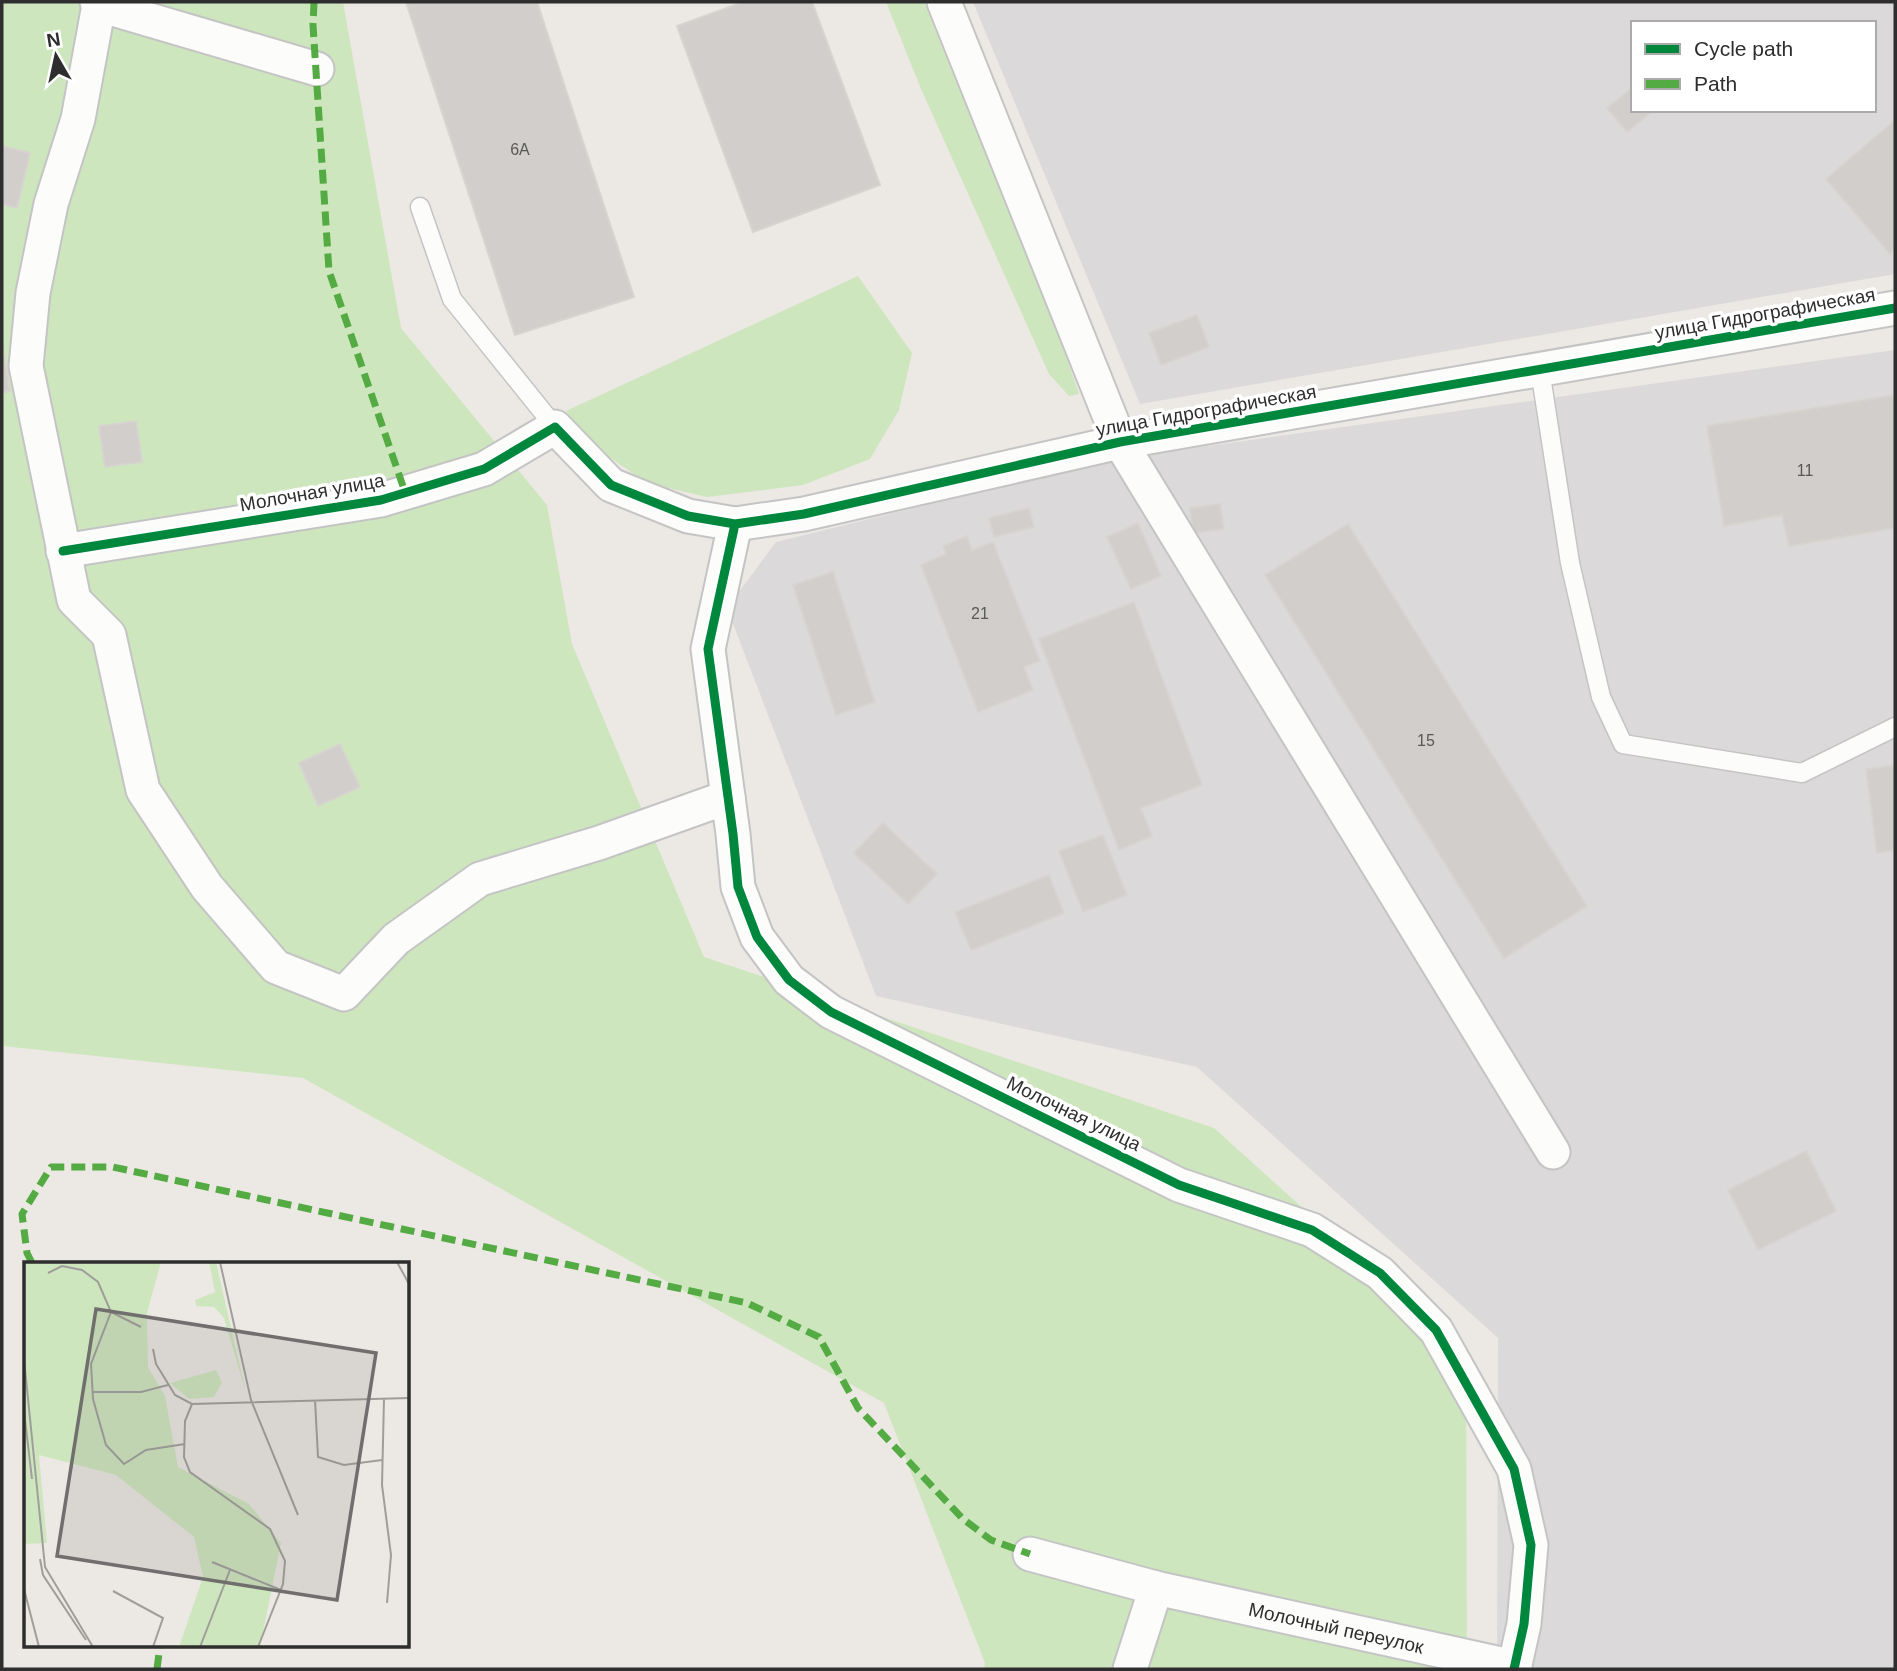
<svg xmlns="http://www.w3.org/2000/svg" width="1897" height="1671" font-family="Helvetica,sans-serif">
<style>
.industrial{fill:#dcd9db;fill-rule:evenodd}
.green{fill:#cee6be}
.building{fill:#d1cecb;stroke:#d7d4d0;stroke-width:2}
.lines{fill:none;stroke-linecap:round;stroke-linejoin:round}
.service-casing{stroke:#c5c4c5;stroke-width:21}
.minor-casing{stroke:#c5c4c5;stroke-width:37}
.service{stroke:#fcfcfb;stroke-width:18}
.minor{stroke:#fcfcfb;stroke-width:33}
.quiet{stroke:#54ab44;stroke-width:7;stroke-dasharray:14 7;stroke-linecap:butt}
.cycleway-casing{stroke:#fff;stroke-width:13}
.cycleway{stroke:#00873e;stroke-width:9}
.labels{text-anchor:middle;stroke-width:7;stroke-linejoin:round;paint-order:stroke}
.number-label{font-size:16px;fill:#585857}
.street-label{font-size:19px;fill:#2e2e2e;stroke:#fff}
.inset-road{fill:none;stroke:#a09e9b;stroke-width:2}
.view{fill:#706f6e;fill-opacity:0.15;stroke:#706f6e;stroke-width:3.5}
.inset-edge{fill:none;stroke:#2e2e2e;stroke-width:3.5}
</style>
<rect width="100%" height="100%" fill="#ece8e4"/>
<path class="industrial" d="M973 2H1895V274L1140 404ZM1633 23H1874V110H1633Z
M1895 350V1669H1497L1498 1338 1197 1067 876 996 727 608 776 542 1108 460Z"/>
<path class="green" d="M2 2H343L401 328 547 505 572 644 704 957 1214 1128 1466 1355 1467 1669H984L985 1663 884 1403 303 1078 2 1046Z
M886 2H924L1058 332 1079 394 1069 396 1049 374 921 89Z
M858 276 912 353 899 410 870 459 803 485 707 497 647 483 590 444 566 411Z"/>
<path class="building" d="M406 2H537L634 297 515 335Z
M743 2H812L880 185 753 232 677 26Z
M1633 87V110H1654L1627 132 1607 108Z
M1895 120V249L1890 254 1826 179Z
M2 146 30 153 17 208 2 204Z
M1197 315 1209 347 1161 365 1149 333Z
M2 343 10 391 2 393Z
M1895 395V528L1789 546 1782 515 1724 526 1707 426Z
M136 421 142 462 105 467 99 426Z
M1220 504 1224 529 1193 533 1190 508Z
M1029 508 1034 527 994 537 989 518Z
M1138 523 1161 576 1131 589 1107 537Z
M1348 524 1587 906 1504 958 1265 575Z
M967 536 972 550 993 542 1040 661 1024 667 1033 690 978 712 921 565 946 554 943 546Z
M833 572 875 702 836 715 793 585Z
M1134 602 1202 785 1141 808 1152 836 1119 850 1039 639Z
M340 744 360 787 318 806 299 763Z
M1895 765V850L1877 853 1866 769Z
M883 823 937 874 908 904 854 853Z
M1103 835 1127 895 1083 912 1059 851Z
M1049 875 1064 913 971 950 955 912Z
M1806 1151 1836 1211 1758 1250 1728 1190Z"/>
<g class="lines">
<g class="service-casing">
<path id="service" d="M420 207 452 299 555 427
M1540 370 1570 563 1601 697 1623 744 1802 773 1895 727"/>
</g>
<g class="minor-casing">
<g id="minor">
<path d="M97 2 99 5 317 69"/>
<path d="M944 2 1120 442 1553 1152"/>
<path d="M99 5 78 119 51 204 33 293 26 366 74 600 109 635 143 790 207 887 276 967 344 994 396 939 480 879 599 843 728 797"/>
<path d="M735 524 708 649 733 834 738 887 757 937 789 980 831 1012 1179 1185 1312 1230 1380 1273 1436 1330 1514 1469 1531 1545 1524 1624 1514 1669"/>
<path d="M63 551 381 500 484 469 555 427 611 485 688 516 735 524 804 514 1120 442 1895 308"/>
<path id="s1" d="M1030 1554 1156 1588 1515 1667"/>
<path d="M1130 1669 1156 1588"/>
</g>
</g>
<use href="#service" class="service"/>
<use href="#minor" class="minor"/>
<path class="quiet" d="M314 2 313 25 329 271 405 492
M32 1263 27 1253 22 1214 51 1167H113L747 1303 819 1337 858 1408 963 1519 991 1540 1030 1554
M157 1669 160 1645"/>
<g class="cycleway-casing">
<path id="cycleway" d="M735 524 708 649 733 834 738 887 757 937 789 980 831 1012 1179 1185 1312 1230 1380 1273 1436 1330 1514 1469 1531 1545 1524 1624 1514 1669
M63 551 381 500 484 469 555 427 611 485 688 516 735 524 804 514 1120 442 1895 308"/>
</g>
<use href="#cycleway" class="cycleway"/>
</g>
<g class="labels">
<g class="number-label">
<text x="520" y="155">6А</text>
<text x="1805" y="476">11</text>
<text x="980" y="619">21</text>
<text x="1426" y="746">15</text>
</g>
<g class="street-label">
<text transform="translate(1765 313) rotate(-10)" y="7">улица Гидрографическая</text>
<text transform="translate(1206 410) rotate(-10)" y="7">улица Гидрографическая</text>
<text transform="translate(312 492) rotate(-10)" y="7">Молочная улица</text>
<text transform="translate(1074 1113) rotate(26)" y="7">Молочная улица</text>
<text dy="7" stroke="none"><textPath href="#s1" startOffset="315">Молочный переулок</textPath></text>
</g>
</g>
<g transform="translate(24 1262)">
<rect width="385" height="385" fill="#ece8e4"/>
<path d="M0 0H137L123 51 124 105 141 134 154 205 225 242 257 281 236 385H155L179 315 170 275 92 213 15 193 23 281 0 282ZM185 0H192L222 131 200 56 190 45 172 44 171 38 191 30ZM192 108 198 121 190 135 165 137 146 121Z" fill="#cee6be"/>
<path class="inset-road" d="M196 0 227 138 274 253M373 0 385 22M24 11 38 4 58 8 74 20 87 50 117 65M87 50 67 102 69 137 82 183 100 202 122 188 161 182M129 87 132 102 151 133 168 142 385 136M0 97 21 305 69 385M69 130H117L144 123M360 137 358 223 367 293 363 341M291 138 294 195 320 203 358 198M168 142 161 159 160 195 166 210 246 267 261 299 259 322 234 385M0 149 8 217M16 297 19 313 62 378M188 300 257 328M0 327 15 385M89 329 139 356 129 385M176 385 206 308"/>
<path class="view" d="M72 47 352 91 313 338 33 294Z"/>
<rect width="385" height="385" class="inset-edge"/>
</g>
<rect width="1897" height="1671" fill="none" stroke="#2e2e2e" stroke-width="7"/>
<rect x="1631" y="21" width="245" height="91" fill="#ffffff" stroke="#ababab" stroke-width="2"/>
<rect x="1645" y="44" width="35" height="10" fill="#00873e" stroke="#ababab" stroke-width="2"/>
<text x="1694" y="56" font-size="21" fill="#2e2e2e">Cycle path</text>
<rect x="1645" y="79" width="35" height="10" fill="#54ab44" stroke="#ababab" stroke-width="2"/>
<text x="1694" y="91" font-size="21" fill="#2e2e2e">Path</text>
<g transform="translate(56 56) rotate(351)" stroke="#ffffff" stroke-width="5" paint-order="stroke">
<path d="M0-5L12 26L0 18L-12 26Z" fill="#2e2e2e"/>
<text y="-10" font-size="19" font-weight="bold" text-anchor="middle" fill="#2e2e2e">N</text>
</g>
</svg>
